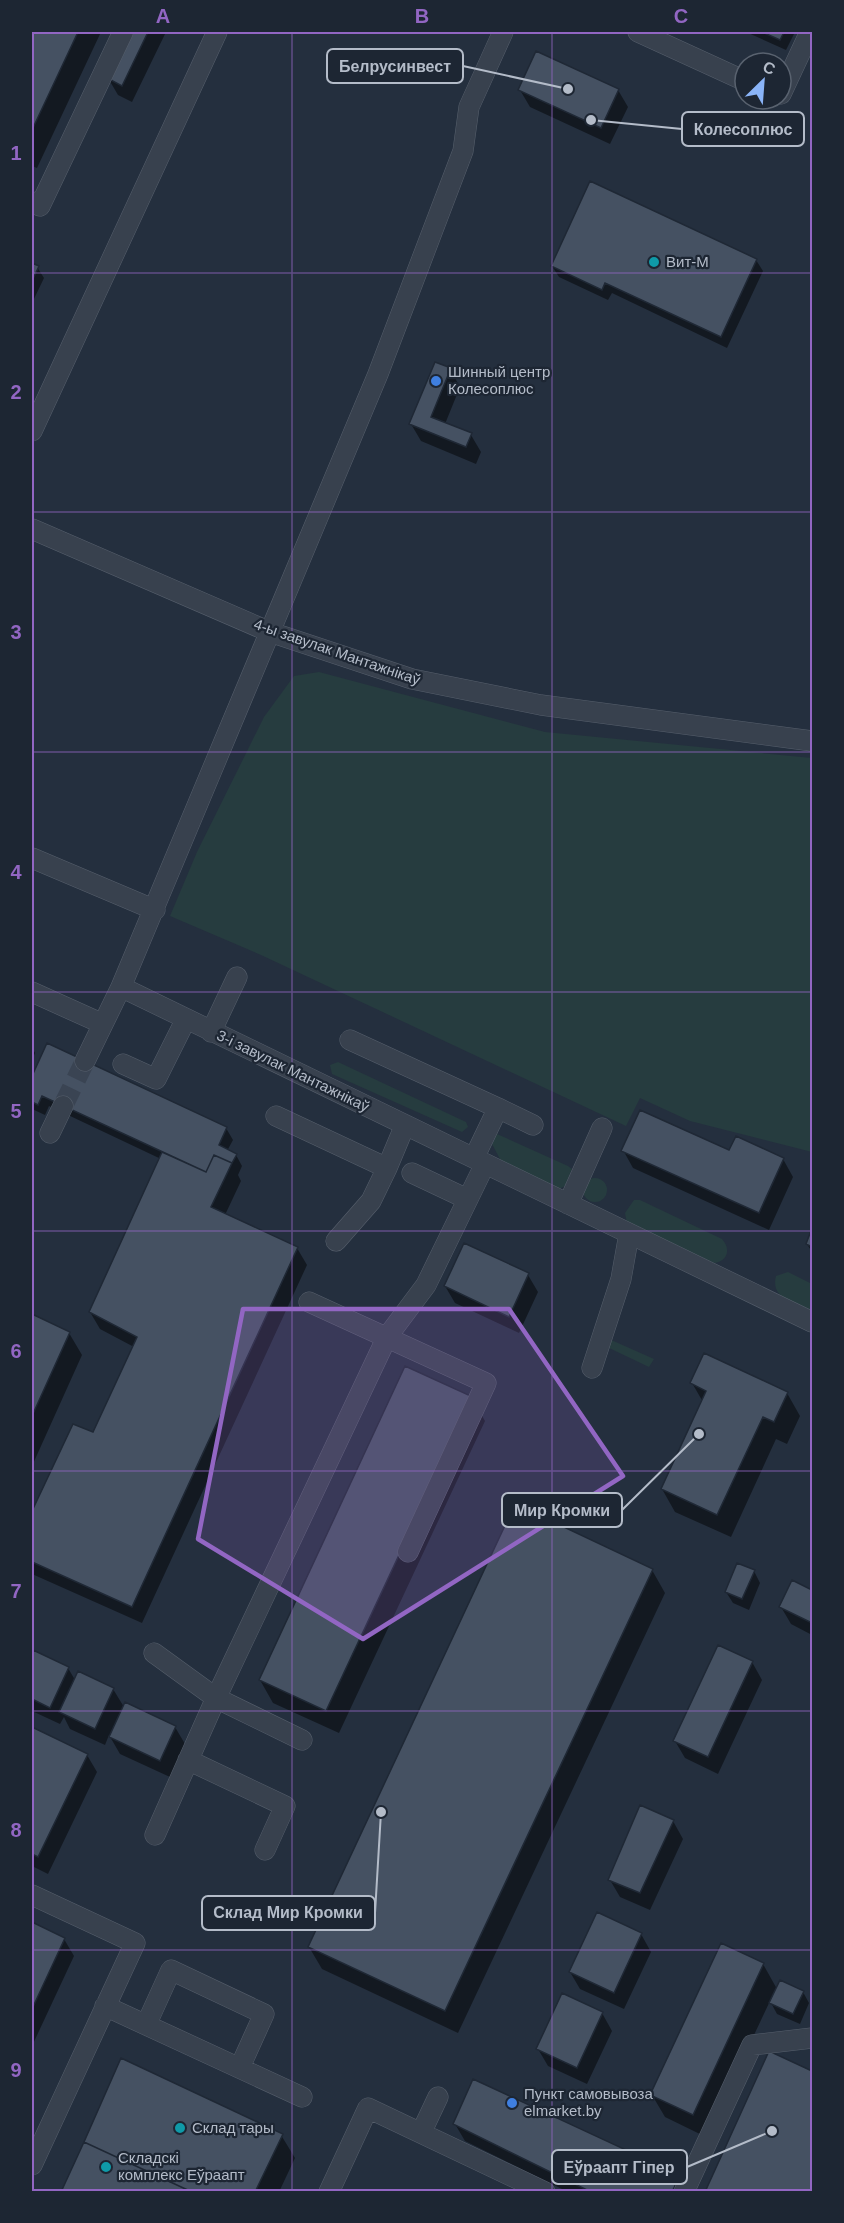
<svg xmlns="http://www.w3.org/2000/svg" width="844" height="2223" font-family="Helvetica,sans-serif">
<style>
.green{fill:#263c3f}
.shadow{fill:#0007}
.building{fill:#455162;stroke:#1f2835;stroke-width:1.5}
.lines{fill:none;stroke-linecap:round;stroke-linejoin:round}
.minor-tunnel{stroke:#3a4453;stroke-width:20;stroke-dasharray:20 10;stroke-linecap:butt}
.minor-casing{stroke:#565f6c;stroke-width:21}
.minor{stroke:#38414e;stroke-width:20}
.marked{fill:#9266c3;fill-opacity:0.2;stroke:#9266c3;stroke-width:4.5;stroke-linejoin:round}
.grid{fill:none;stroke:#9266c3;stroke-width:1.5;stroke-opacity:0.55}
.culture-dot{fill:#0f9aa8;stroke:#1d2633;stroke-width:2}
.shop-dot{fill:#3f7fe0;stroke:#1d2633;stroke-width:2}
.labels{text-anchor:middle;stroke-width:4.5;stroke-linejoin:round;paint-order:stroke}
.poi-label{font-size:15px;fill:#b4bcc9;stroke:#1d2633;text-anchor:start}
.street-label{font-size:15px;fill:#b4bcc9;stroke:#1d2633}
.leader{fill:none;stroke:#b4bcc9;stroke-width:2}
.callout-dot{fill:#b4bcc9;stroke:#1d2633;stroke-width:2}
.callout{fill:#1d2633;stroke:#b4bcc9;stroke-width:2}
.callout-label{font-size:16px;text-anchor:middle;font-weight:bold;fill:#b4bcc9}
.neatline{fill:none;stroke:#9266c3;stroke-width:2}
.grid-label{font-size:20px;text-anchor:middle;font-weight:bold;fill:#9266c3}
</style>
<rect width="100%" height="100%" fill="#242f3e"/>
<path class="green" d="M319 672 545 732 812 758V1152L690 1121 640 1098 626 1126 261 955 170 916 197 852 264 717 294 676Z
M338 1062 466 1122 468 1127 462 1132 332 1074 330 1065Z
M497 1134 568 1166 572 1169 565 1186 559 1189 501 1161 492 1144Z
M583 1190a12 12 0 1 1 24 0a12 12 0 1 1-24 0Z
M634 1200H640L722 1239C731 1249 728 1261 714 1263L627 1223 625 1213Z
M788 1272 812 1284V1311C795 1303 770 1299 776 1276Z
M609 1339 654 1359 649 1367 607 1347Z"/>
<path class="shadow" d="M32 32H101L37 168 32 166Z
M130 32H166L132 102 118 95 108 78Z
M746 32H795L786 50Z
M520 90H618L628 107 610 144 530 107Z
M756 260 763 271 727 348 612 293 608 300 559 277 552 266Z
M32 264 37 267 44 278 33 301Z
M450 369 460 387 445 424 471 435 481 452 476 464 421 441 411 424Z
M48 1045 226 1128 233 1140 227 1151 236 1155 242 1166 238 1175 241 1181 225 1215 297 1248 307 1265 142 1623 32 1574V1514L73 1426 94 1434 134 1347 100 1329 90 1312 161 1159 49 1106 45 1115 32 1109V1079Z
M32 1047 35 1053 32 1060Z
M623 1150 783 1159 793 1177 769 1230 633 1168Z
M812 1232V1252L807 1244Z
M528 1275 538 1292 519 1333 455 1303 445 1286Z
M32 1316 69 1333 82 1355 32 1466Z
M692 1383 787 1393 800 1416 787 1444 776 1439 731 1537 675 1512 662 1489 703 1402Z
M472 1398 485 1421 339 1733 273 1703 260 1680Z
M652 1570 665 1593 458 2033 322 1969 309 1947Z
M754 1571 760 1583 749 1610 733 1603 726 1592Z
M792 1582 812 1591V1635L791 1624 781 1607Z
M34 1652 68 1668 75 1680 113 1689 124 1707 175 1727 185 1744 170 1777 120 1754 109 1735 105 1745 70 1729 64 1717 60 1724 32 1711V1658Z
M752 1662 762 1680 718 1774 685 1758 675 1741Z
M32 1728 87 1755 97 1772 48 1874 32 1866Z
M673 1821 683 1839 650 1910 620 1897 610 1880Z
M32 1923 64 1939 74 1956 32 2046Z
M641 1934 651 1952 624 2009 580 1989 570 1972Z
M763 1964 777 1989 803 1992 809 2003 800 2024 777 2014 770 2001 706 2137 665 2117 652 2095Z
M602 2013 612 2031 587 2084 548 2066 538 2049Z
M770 2053 812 2073V2192H706Z
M455 2124 679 2177 687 2192H568L465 2141Z
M281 2135 295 2158 279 2192H61Z"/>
<path class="building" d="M32 32H78L32 130Z
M129 32H148L122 86 107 78Z
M762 32H784L780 40Z
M536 51 619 89 601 128 518 90Z
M590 181 757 259 721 337 605 283 602 290 551 266Z
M32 263 39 266 32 281Z
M435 362 451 368 431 417 472 433 466 447 409 424Z
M47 1043 227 1127 219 1145 237 1154 232 1163 214 1155 206 1172 42 1096 38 1105 32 1102V1076Z
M640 1110 729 1150 736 1136 784 1158 759 1213 621 1151Z
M162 1152 206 1172 214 1155 232 1163 211 1207 298 1247 132 1607 32 1562V1511L73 1424 93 1432 137 1337 89 1312Z
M812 1228V1247L806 1244Z
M464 1243 529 1273 509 1317 444 1286Z
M32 1314 70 1332 32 1416Z
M704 1353 788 1392 774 1422 763 1417 717 1515 661 1489 706 1391 690 1383Z
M405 1366 473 1397 326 1711 259 1680Z
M515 1504 653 1569 445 2011 308 1947Z
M737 1563 755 1570 742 1599 725 1592Z
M792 1580 812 1590V1623L779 1607Z
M718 1645 753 1661 708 1757 673 1741Z
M33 1650 69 1667 50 1708 32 1699Z
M78 1671 114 1688 95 1729 59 1712Z
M125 1702 176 1726 160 1761 109 1737Z
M32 1727 88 1754 38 1857 32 1854Z
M640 1805 674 1820 640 1893 608 1880Z
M597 1912 642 1933 614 1993 569 1972Z
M32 1922 65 1938 32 2009Z
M721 1943 764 1963 693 2115 650 2095Z
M780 1980 804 1991 793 2014 769 2003Z
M562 1993 603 2012 577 2068 536 2049Z
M769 2051 812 2071V2192H705Z
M121 2058 283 2134 255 2192H192L84 2142Z
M473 2079 680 2175 672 2192H591L453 2124Z
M84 2142 192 2192H61Z"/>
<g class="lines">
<path class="minor-tunnel" d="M63 1106 85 1061"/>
<g class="minor-casing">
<path id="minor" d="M503 32 469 107 463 151 378 374 121 987 812 1322
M638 32 745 81
M781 94 810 32
M32 202 40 206 123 32
M32 431 217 32
M32 529 270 632 412 679 541 705 812 741
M32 858 155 910
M32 992 103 1024 121 987
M211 1032 237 977
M350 1040 498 1108 474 1158
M85 1061 103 1024
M123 1064 156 1079 186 1019
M498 1108 533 1125
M276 1116 387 1168 371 1201 336 1241
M50 1133 63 1106
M387 1168 405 1125
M412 1173 467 1199
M568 1204 602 1128
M309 1302 486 1383 408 1552
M592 1368 621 1279 629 1234
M154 1653 216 1698 155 1835
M302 1740 216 1698 387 1337 426 1285 485 1164
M188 1760 285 1806 265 1850
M32 1895 135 1943 32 2165
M105 2006 302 2097
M146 2025 171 1970 264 2014 240 2067
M421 2133 438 2097
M329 2192 368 2108 545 2192
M684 2192 752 2045 812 2038"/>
</g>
<use href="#minor" class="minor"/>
</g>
<path class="marked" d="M243 1309H509L623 1476 363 1639 198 1539Z"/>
<path class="grid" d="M292 32V2192M552 32V2192M32 273H812M32 512H812M32 752H812M32 992H812M32 1231H812M32 1471H812M32 1711H812M32 1950H812"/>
<g class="culture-dot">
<circle cx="654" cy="262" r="6"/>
<circle cx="180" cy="2128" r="6"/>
<circle cx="106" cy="2167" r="6"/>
</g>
<g class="shop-dot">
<circle cx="436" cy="381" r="6"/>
<circle cx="512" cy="2103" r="6"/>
</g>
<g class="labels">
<g class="poi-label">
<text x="666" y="267">Вит-М</text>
<text x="448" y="377">Шинный центр<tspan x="448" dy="17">Колесоплюс</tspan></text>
<text x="524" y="2099">Пункт самовывоза<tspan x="524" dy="17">elmarket.by</tspan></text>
<text x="192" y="2133">Склад тары</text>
<text x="118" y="2163">Складскі<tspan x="118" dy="17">комплекс Еўраапт</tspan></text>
</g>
<g class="street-label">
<text transform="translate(337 652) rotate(19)" y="5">4-ы завулак Мантажнікаў</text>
<text transform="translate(293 1071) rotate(26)" y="5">3-і завулак Мантажнікаў</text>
</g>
</g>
<path class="leader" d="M568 89L463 66M591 120L682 129M699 1434L622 1510M381 1812L375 1913M772 2131L687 2167"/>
<g class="callout-dot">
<circle cx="568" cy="89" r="6"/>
<circle cx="591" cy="120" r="6"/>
<circle cx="699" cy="1434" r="6"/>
<circle cx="381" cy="1812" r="6"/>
<circle cx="772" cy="2131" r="6"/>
</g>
<g class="callout">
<rect x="327" y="49" width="136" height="34" rx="6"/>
<rect x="682" y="112" width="122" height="34" rx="6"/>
<rect x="502" y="1493" width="120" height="34" rx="6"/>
<rect x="202" y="1896" width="173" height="34" rx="6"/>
<rect x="552" y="2150" width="135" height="34" rx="6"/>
</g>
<g class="callout-label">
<text x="395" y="72">Белрусинвест</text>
<text x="743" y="135">Колесоплюс</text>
<text x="562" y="1516">Мир Кромки</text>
<text x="288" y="1918">Склад Мир Кромки</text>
<text x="619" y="2173">Еўраапт Гіпер</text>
</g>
<rect width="844" height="2223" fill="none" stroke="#1d2633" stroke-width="66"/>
<g transform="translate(763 81) rotate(25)"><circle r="28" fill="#1d2633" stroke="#59626f" stroke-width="1.5"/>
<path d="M0-4.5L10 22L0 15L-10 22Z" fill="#8ab4f8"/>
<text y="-9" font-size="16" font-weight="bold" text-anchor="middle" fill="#b4bcc9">С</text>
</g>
<rect x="33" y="33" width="778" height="2157" class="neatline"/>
<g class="grid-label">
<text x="163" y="23">A</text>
<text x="422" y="23">B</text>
<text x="681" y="23">C</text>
<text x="16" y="160">1</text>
<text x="16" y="399">2</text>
<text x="16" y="639">3</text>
<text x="16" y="879">4</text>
<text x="16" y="1118">5</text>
<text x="16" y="1358">6</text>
<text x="16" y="1598">7</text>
<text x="16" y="1837">8</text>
<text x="16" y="2077">9</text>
</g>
</svg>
